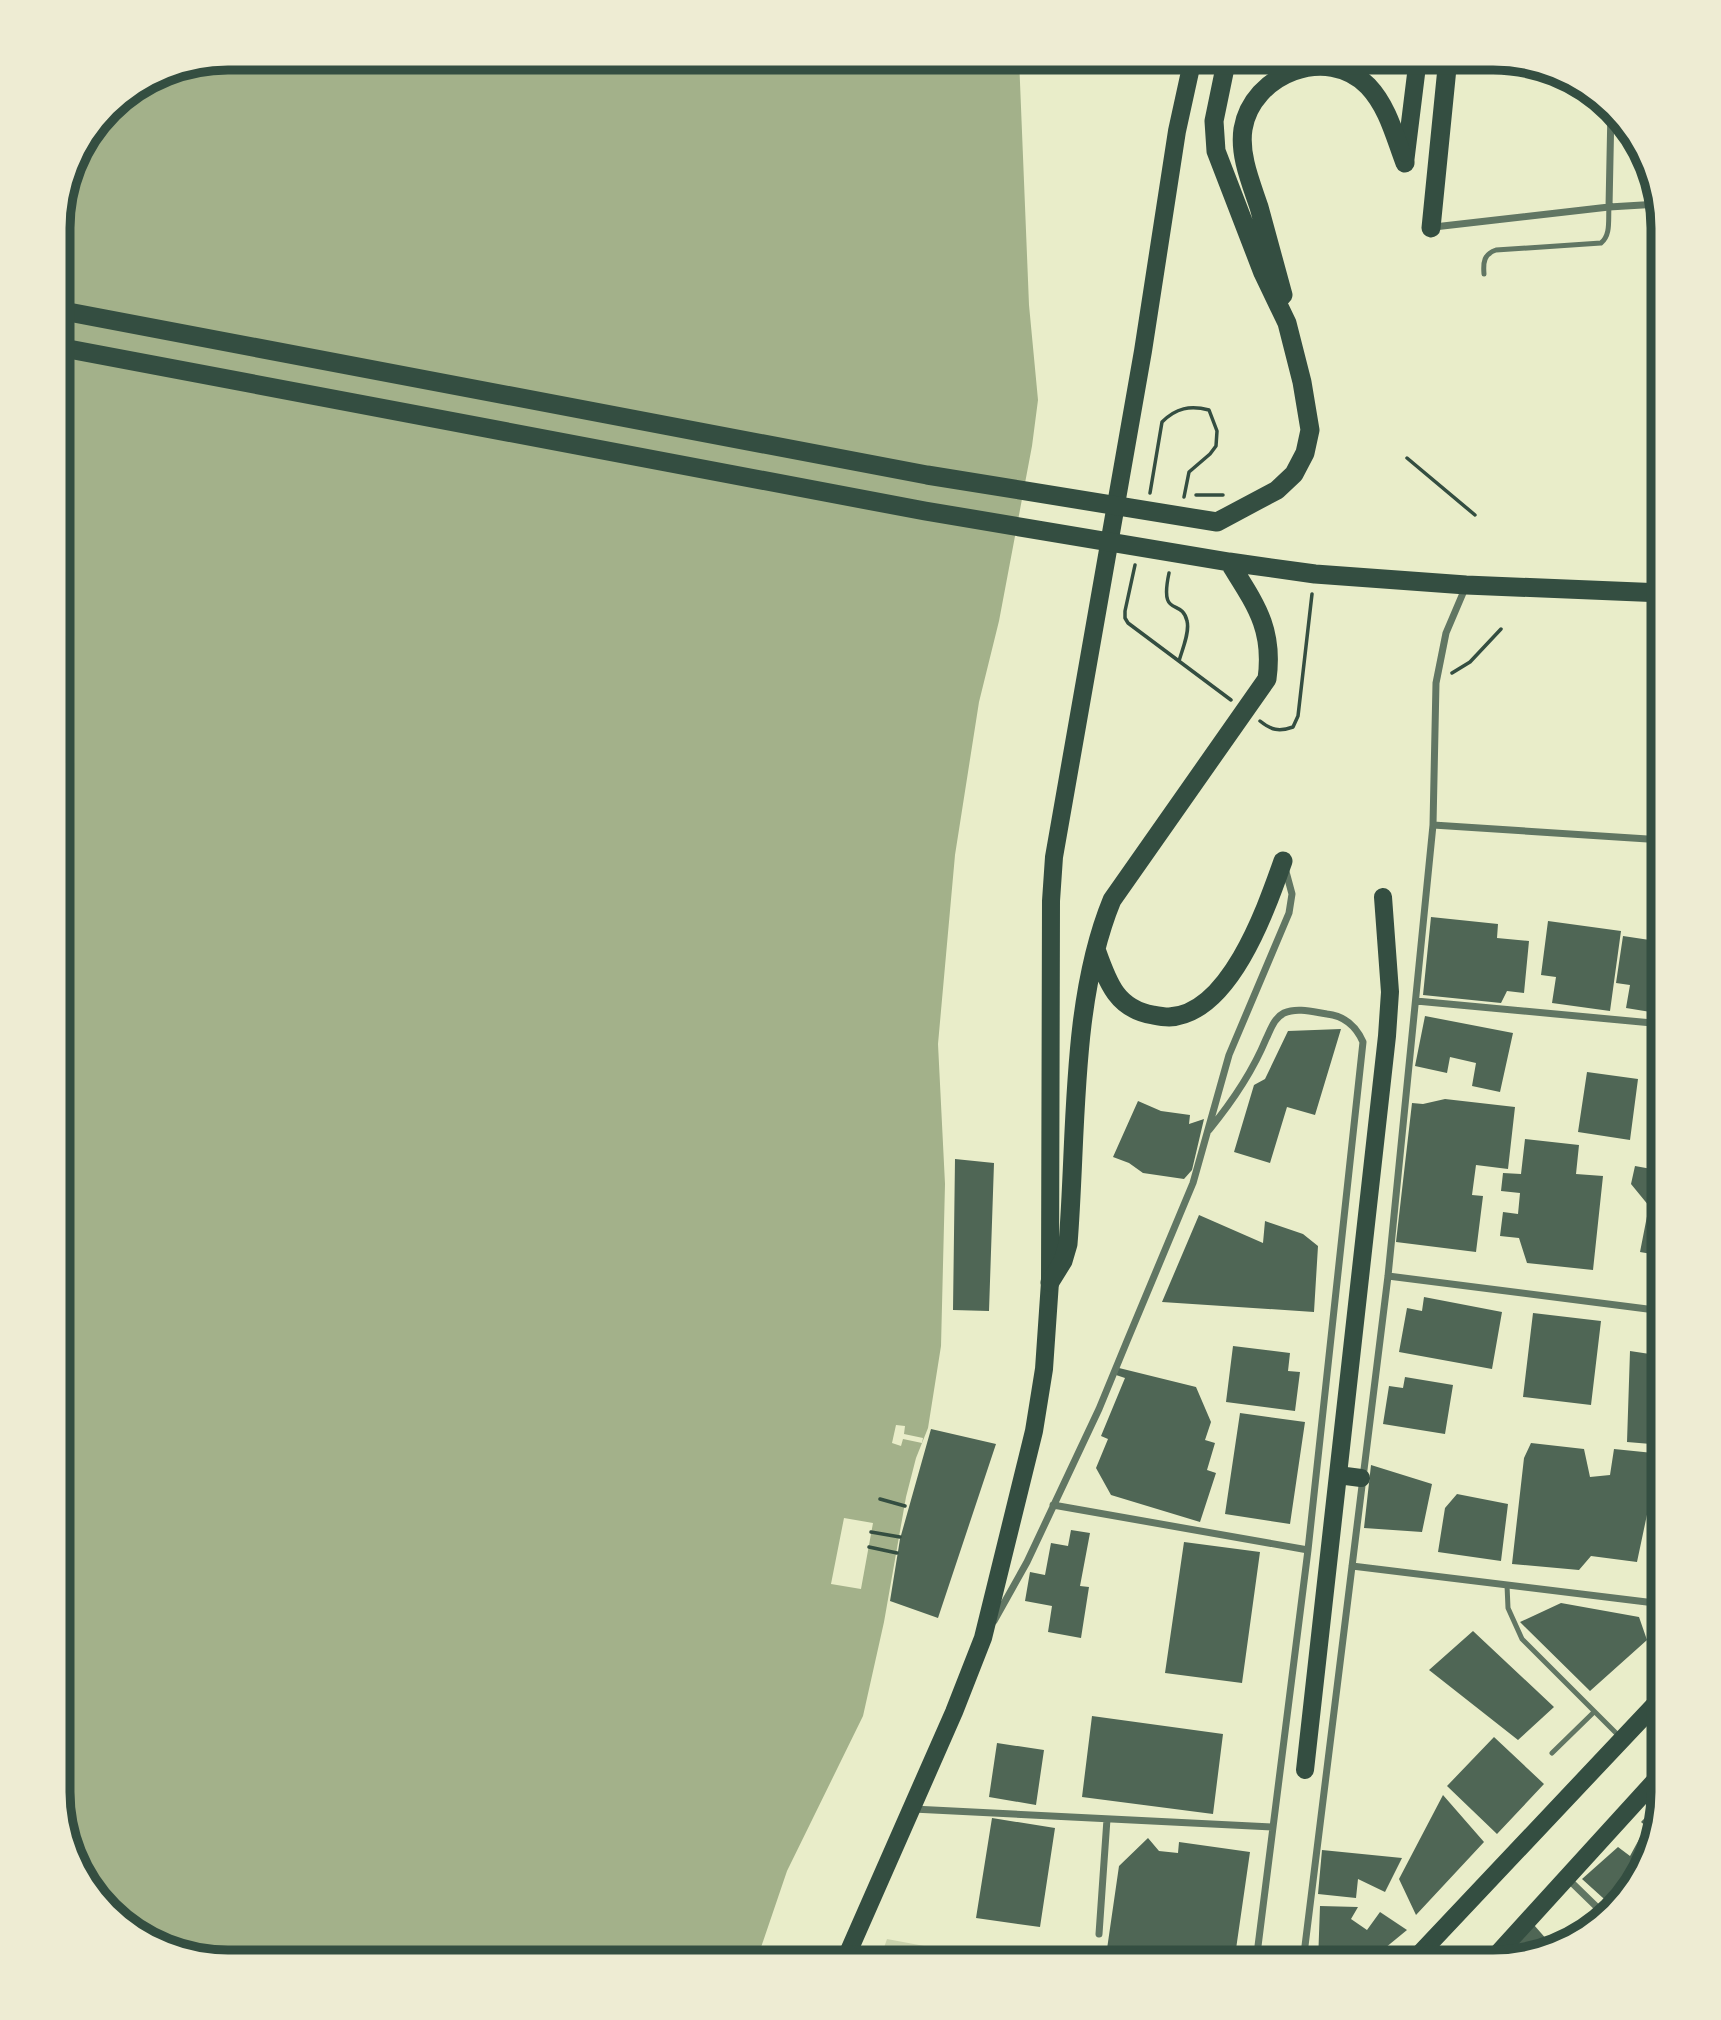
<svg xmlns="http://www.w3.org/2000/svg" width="1721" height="2020" font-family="'Noto Serif',serif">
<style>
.green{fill:#cad2ad}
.water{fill:#a3b18a}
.pier{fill:#e9edc9}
.building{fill:#4f6655}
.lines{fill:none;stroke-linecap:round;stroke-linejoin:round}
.path{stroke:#344e41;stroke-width:3.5}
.service{stroke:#617663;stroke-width:5}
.minor{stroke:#617663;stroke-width:7}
.primary{stroke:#344e41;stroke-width:18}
.trunk{stroke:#344e41;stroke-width:19}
.rim{fill:none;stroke:#344e41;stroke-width:9}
</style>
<rect width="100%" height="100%" fill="#e9edc9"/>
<path class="green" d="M887 1939 951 1951 948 1962H879Z"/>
<path class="water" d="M228 58H1019L1029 305 1038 400 1032 446 999 621 979 702 955 855 938 1044 945 1184 941 1346 928 1428 916 1458 906 1497 884 1622 863 1716 787 1871 756 1962H228L152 1944 93 1895 67 1846 58 1792V217L75 153 115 100 163 71Z"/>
<path class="pier" d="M896 1425 905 1426 904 1434 923 1438 922 1443 903 1439 901 1446 892 1443Z
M844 1518 873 1523 861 1589 831 1584Z"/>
<path class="building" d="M1431 917 1498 924 1497 938 1529 941 1524 993 1507 991 1501 1003 1423 995Z
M1548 921 1621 931 1610 1011 1552 1003 1556 977 1541 975Z
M1623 936 1663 942V1014L1626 1008 1630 985 1616 983Z
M1425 1016 1513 1033 1500 1092 1472 1086 1476 1063 1450 1057 1447 1073 1415 1066Z
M1341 1029 1315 1115 1287 1107 1270 1163 1234 1152 1254 1085 1265 1079 1288 1031Z
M1662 1060 1663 1108 1649 1110Z
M1587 1072 1638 1079 1630 1140 1578 1132Z
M1445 1099 1515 1107 1508 1169 1476 1165 1472 1195 1483 1196 1476 1252 1396 1242 1412 1103 1423 1104Z
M1138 1101 1161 1111 1190 1115 1189 1124 1204 1119 1192 1170 1184 1179 1143 1173 1129 1163 1113 1157Z
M1525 1139 1579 1145 1576 1174 1603 1176 1593 1270 1527 1263 1519 1238 1500 1236 1503 1212 1518 1214 1520 1193 1501 1191 1503 1173 1521 1174Z
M955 1159 994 1163 989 1311 953 1310Z
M1635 1166 1657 1170 1653 1191 1663 1192V1256L1640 1252 1649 1206 1631 1184Z
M1199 1215 1263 1243 1265 1221 1303 1234 1318 1246 1314 1312 1162 1302Z
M1424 1297 1502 1312 1492 1369 1399 1352 1407 1308 1422 1311Z
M1533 1313 1601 1321 1591 1405 1523 1397Z
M1233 1346 1290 1353 1288 1371 1300 1372 1295 1411 1226 1402Z
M1630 1351 1663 1356V1445L1627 1442Z
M1119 1368 1196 1387 1211 1422 1205 1440 1215 1443 1207 1470 1216 1473 1200 1522 1111 1495 1096 1468 1108 1439 1101 1436 1125 1378 1116 1375Z
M1405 1377 1453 1385 1445 1434 1383 1424 1389 1386 1403 1388Z
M1240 1413 1305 1422 1290 1524 1225 1514Z
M931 1429 996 1444 938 1618 890 1601 900 1539Z
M1531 1443 1584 1449 1590 1477 1610 1475 1614 1449 1663 1454V1466L1656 1472 1637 1562 1591 1556 1579 1570 1512 1564 1524 1458Z
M1371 1465 1432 1484 1422 1532 1364 1528Z
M1457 1494 1508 1504 1501 1561 1438 1552 1445 1508Z
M1071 1530 1090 1533 1080 1586 1089 1587 1081 1638 1048 1632 1052 1606 1025 1601 1030 1572 1045 1575 1051 1543 1068 1546Z
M1184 1542 1260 1552 1242 1683 1165 1673Z
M1561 1603 1639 1617 1647 1640 1590 1691 1520 1622Z
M1473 1631 1554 1707 1518 1740 1429 1670Z
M1092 1716 1223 1734 1213 1814 1082 1797Z
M1494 1737 1544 1784 1497 1834 1447 1786Z
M997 1743 1044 1750 1036 1805 989 1797Z
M1443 1795 1484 1842 1416 1915 1399 1879Z
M1661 1801 1656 1825 1654 1833 1641 1822Z
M992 1818 1055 1828 1040 1927 976 1918Z
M1643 1832 1652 1840 1645 1868 1613 1907 1582 1879 1618 1847 1630 1856Z
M1148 1838 1159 1851 1178 1853 1179 1842 1250 1852 1235 1956 1166 1946 1165 1957 1107 1949 1119 1866Z
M1322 1850 1402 1858 1385 1892 1358 1879 1356 1898 1318 1894Z
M1320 1906 1358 1907 1351 1919 1367 1930 1380 1912 1407 1930 1368 1962H1318Z
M1534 1925 1555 1949 1547 1953 1502 1961Z"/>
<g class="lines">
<path class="path" d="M1407 458 1475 515
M1150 493 1162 422C1176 408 1190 405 1209 410L1217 431 1216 446 1210 454 1189 472 1184 497
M1196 495H1223
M1135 565 1125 611V618L1128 623 1231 700
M1169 573C1159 620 1182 597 1187 621 1190 632 1182 650 1179 661
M1452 673 1470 662 1501 629
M1260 721C1271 730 1279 732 1293 727L1298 716 1312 594
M880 1499 905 1506
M871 1532 900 1537
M869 1547 897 1553"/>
<path class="service" d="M1484 274C1483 262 1484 254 1496 250L1601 243C1611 235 1608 220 1609 207
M1507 1585 1508 1608 1522 1639 1620 1737
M1552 1753 1594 1712"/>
<path class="minor" d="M1611 126 1628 124
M1609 207 1611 109
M1434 227 1609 207 1659 204
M1433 825 1663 840
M1416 1001 1663 1024
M1209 1130C1232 1102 1252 1073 1266 1039 1271 1029 1274 1018 1284 1013 1297 1007 1314 1012 1327 1014 1345 1016 1356 1026 1363 1042L1308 1550 1256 1962
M1388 1276 1663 1311
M1053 1505 1308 1550
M1352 1566 1663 1604
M994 1621 1027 1562 1099 1409 1127 1341 1193 1183 1229 1055 1289 913 1292 894 1285 868
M913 1809 1273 1827
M1568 1879 1606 1916
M1099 1934 1107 1819
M1303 1962 1388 1276 1433 825 1436 683 1446 633 1466 586"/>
<path class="primary" d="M1405 163 1418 58
M1338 1475 1361 1478
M1305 1770 1387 1036 1390 992 1383 897
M844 1962 954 1712 983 1638 1034 1431 1044 1369 1050 1282 1051 901 1054 857 1143 351 1177 131 1193 58
M1412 1962 1663 1696
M1490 1962 1663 1772"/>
<path class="trunk" d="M1431 228 1448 58
M1283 295C1275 266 1267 236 1259 207 1251 183 1239 155 1243 129 1252 74 1327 44 1368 86 1388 107 1395 137 1405 163
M58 310 927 475 1217 522 1277 490 1294 474 1305 453 1310 430 1302 382 1287 323 1263 273 1216 151 1214 121 1227 58
M58 347 925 511 1229 562 1315 574 1466 585 1663 593
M1097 952C1108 983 1117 1009 1153 1015 1158 1016 1164 1017 1169 1017 1230 1014 1266 909 1283 861
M1050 1282 1063 1261 1068 1244C1077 1135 1070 1002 1112 900L1267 679C1274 628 1255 604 1229 562"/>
</g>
<path d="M0 0H1721V2020H0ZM228 70H1493A158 158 0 0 1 1651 228V1792A158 158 0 0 1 1493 1950H228A158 158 0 0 1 70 1792V228A158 158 0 0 1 228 70Z" fill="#eeecd3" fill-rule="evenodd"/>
<path class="rim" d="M228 70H1493A158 158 0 0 1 1651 228V1792A158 158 0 0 1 1493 1950H228A158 158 0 0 1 70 1792V228A158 158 0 0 1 228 70Z"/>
</svg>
